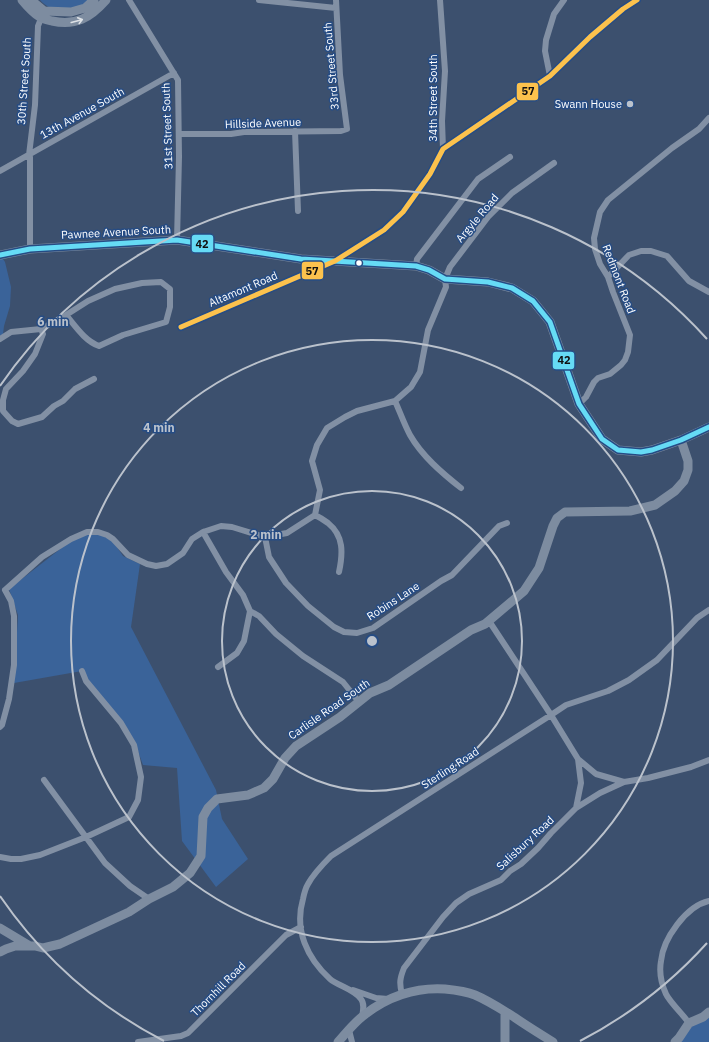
<svg xmlns="http://www.w3.org/2000/svg" width="709" height="1042" font-family="'IBM Plex Sans',sans-serif">
<style>
.green{fill:#3a6399}
.lines{fill:none;stroke-linecap:round;stroke-linejoin:round}
.street{stroke:#8290a4;stroke-width:6}
.secondary{stroke:#7d8ca0;stroke-width:9}
.bus-1-casing{stroke:#264c84;stroke-width:8}
.bus-2-casing{stroke:#264c84;stroke-width:8}
.bus-1{stroke:#66dbf5;stroke-width:5}
.bus-2{stroke:#fcc24d;stroke-width:5}
.oneway{stroke:#dee2e7}
.ring{fill:none;stroke:#bbc2cc;stroke-width:2}
.poi-dot{fill:#bbc2cc;stroke:#264c84;stroke-width:1.5}
.bus-dot{fill:#fff;stroke:#264c84;stroke-width:1.5}
.labels{text-anchor:middle;stroke-width:3;stroke-linejoin:round;paint-order:stroke}
.street-label{font-size:11px;fill:#fff;stroke:#264c84}
.poi-label{font-size:11px;fill:#fff;stroke:#264c84;text-anchor:end}
.centre{fill:#bbc2cc;stroke:#264c84;stroke-width:2}
.ring-label{font-size:12px;text-anchor:middle;font-weight:bold;fill:#bbc2cc;stroke:#264c84;stroke-width:3;stroke-linejoin:round;paint-order:stroke}
.line-badge{stroke:#264c84;stroke-width:1.5}
.pale-badge-label{font-size:11px;text-anchor:middle;font-weight:bold;fill:#111}
</style>
<rect width="100%" height="100%" fill="#3c506e"/>
<path class="green" d="M40 0H89C87 2 84 4 82 6 68 13 50 12 40 0Z
M1 259H3L5 262 11 287 10 306 4 326 3 334 0 336V260Z
M88 534 101 535 112 540 123 556 140 564 131 627 216 790 222 819 248 859 216 887 182 841 177 768 143 765 134 740 89 681 82 671 14 683 18 615 9 589 73 539Z
M709 1015V1042H679L691 1025Z"/>
<g class="lines">
<path class="street" d="M129 0 178 80 179 157 177 240
M259 0 336 8
M440 0 445 71 442 121 443 149
M550 76 545 51 546 40 554 14 564 0
M295 131 298 211
M179 134H231L244 132 341 131 347 129 340 75 336 0
M0 171 174 73
M30 249V157L29 155 35 105 38 26 42 16
M416 266 417 259 478 179 510 157
M608 277 629 255 641 251H651L667 256 689 281 709 292
M161 282 170 289V307L166 322 123 335 99 346C85 341 76 327 66 315L88 301 115 289 142 283Z
M181 327 335 261 384 230 403 212 430 174 443 149 550 76 590 37 623 9 637 0
M41 329 66 315
M0 339 11 332 41 329 43 334 35 354 23 371 6 389 3 400V411L12 421 18 424 42 417 54 406 63 401 75 389 94 379
M395 401C400 412 404 424 410 435 422 456 442 473 461 488
M579 404 586 397 594 382 598 378 610 374 621 365 625 360 628 352 630 335 613 292 608 277 600 264 595 249 594 238 600 212 608 200 672 148 699 129 709 118
M315 515C319 517 324 520 328 523 344 536 343 553 339 572
M203 532 226 572 243 595 250 611 259 616 276 634 303 656 343 682 359 702
M265 537 269 557 286 583 308 606 334 627 344 632 357 633 373 628 441 581 452 575 499 526 507 523
M5 590 42 557 71 539 87 532H98L107 535 113 539 128 555 147 564 156 566 167 564 183 553 192 539 203 532 221 526 232 527 265 537 287 533 315 515 320 490 312 461 317 445 327 428 345 417 357 411 395 401 411 387 420 372 428 330 446 287 445 279 450 267 488 217 512 193 554 163
M485 624H491L551 715 578 759 596 774 624 782
M218 667 237 653 244 641 250 611
M0 727 2 725 9 699 14 665V616L11 601 5 590
M44 780 105 863 130 886 149 899
M576 808 581 783 578 759
M0 857 11 859H21L40 855 86 837 129 817 138 800 141 777 134 745 121 723 86 681 82 671
M353 990 376 998 388 999
M402 994C399 983 400 978 404 968L443 917 456 903 469 894 501 880 510 871 521 864 538 848 551 833 576 808 600 793 624 782 648 778 691 767 709 760
M362 1017C363 1011 365 1004 361 999 354 989 338 986 330 979 307 958 294 930 303 899 304 894 305 889 308 884 314 873 322 865 331 856L551 715 566 705 608 691 629 680 657 660 697 618 709 610
M689 1023C684 1016 669 1001 666 994 661 983 659 972 661 961 663 939 686 906 709 901
M349 1030 352 1042
M138 1042 181 1036 188 1033 286 935 301 927"/>
<path class="secondary" d="M22 0C27 6 33 13 40 17 43 19 48 20 52 21 76 26 90 18 106 0
M31 0 44 11 71 12 85 8 94 0
M0 255 30 249 177 240 301 259 416 266 429 270 445 279 488 282 512 288 533 301 550 322 579 404 602 439 618 450 641 452 652 450 681 440 709 427
M0 928 30 946
M0 952 6 949 15 946H35L43 948 60 944 129 912 149 899 173 887 190 873 201 856 203 817 208 808 217 799 248 795 264 788 273 779 285 758 296 746 340 717 370 693 389 685 471 630 485 624 524 591 539 568 553 526 557 518 565 512 630 511 655 505 675 491 684 481 688 470V461L681 440
M505 1012V1042
M338 1042C346 1033 354 1023 363 1016 386 997 415 987 445 989 455 990 465 991 475 995 489 1001 501 1009 514 1017 527 1026 540 1034 553 1042
M675 1042 679 1038 689 1023 703 1017 709 1012"/>
<g class="bus-1-casing">
<path id="bus-1" d="M0 255 30 249 177 240 301 259 416 266 429 270 445 279 488 282 512 288 533 301 550 322 579 404 602 439 618 450 641 452 652 450 681 440 709 427"/>
</g>
<g class="bus-2-casing">
<path id="bus-2" d="M181 327 335 261 384 230 403 212 430 174 443 149 550 76 590 37 623 9 637 0"/>
</g>
<use href="#bus-1" class="bus-1"/>
<use href="#bus-2" class="bus-2"/>
</g>
<defs><path id="oneway-shaft" d="M-6 0H5M1.5-3L5.5 0L1.5 3" fill="none" stroke-width="1.6" stroke-linecap="round" stroke-linejoin="round"/></defs>
<use class="oneway" href="#oneway-shaft" transform="translate(77 21) rotate(-15)"/>
<g class="ring">
<circle cx="372" cy="641" r="150"/>
<circle cx="372" cy="641" r="301"/>
<path d="M707 943A451 451 0 0 1 580 1041M164 1041A451 451 0 0 1 0 896M0 386A451 451 0 0 1 707 339"/>
</g>
<circle class="poi-dot" cx="630" cy="104" r="4"/>
<circle class="bus-dot" cx="359" cy="263" r="3.5"/>
<g class="labels">
<g class="street-label">
<text transform="translate(331 66) rotate(-95)" y="4">33rd Street South</text>
<text transform="translate(24 81) rotate(-86)" y="4">30th Street South</text>
<text transform="translate(433 98) rotate(-90)" y="4">34th Street South</text>
<text transform="translate(82 113) rotate(-29)" y="4">13th Avenue South</text>
<text transform="translate(263 123) rotate(-2)" y="4">Hillside Avenue</text>
<text transform="translate(167 126) rotate(-92)" y="4">31st Street South</text>
<text transform="translate(477 218) rotate(-50)" y="4">Argyle Road</text>
<text transform="translate(116 232) rotate(-3)" y="4">Pawnee Avenue South</text>
<text transform="translate(619 279) rotate(69)" y="4">Redmont Road</text>
<text transform="translate(243 289) rotate(-23)" y="4">Altamont Road</text>
<text transform="translate(393 601) rotate(-33)" y="4">Robins Lane</text>
<text transform="translate(329 709) rotate(-35)" y="4">Carlisle Road South</text>
<text transform="translate(450 768) rotate(-33)" y="4">Sterling Road</text>
<text transform="translate(525 843) rotate(-43)" y="4">Salisbury Road</text>
<text transform="translate(218 989) rotate(-45)" y="4">Thornhill Road</text>
</g>
<g class="poi-label">
<text x="622" y="108">Swann House</text>
</g>
</g>
<circle cx="372" cy="641" r="6" class="centre"/>
<g class="ring-label">
<text x="53" y="326">6 min</text>
<text x="159" y="432">4 min</text>
<text x="266" y="539">2 min</text>
</g>
<g class="line-badge">
<rect x="516" y="82" width="23" height="19" rx="4" fill="#fcc24d"/>
<rect x="191" y="234" width="23" height="19" rx="4" fill="#66dbf5"/>
<rect x="301" y="261" width="23" height="19" rx="4" fill="#fcc24d"/>
<rect x="552" y="351" width="23" height="19" rx="4" fill="#66dbf5"/>
</g>
<g class="pale-badge-label">
<text x="528" y="95">57</text>
<text x="202" y="248">42</text>
<text x="312" y="275">57</text>
<text x="564" y="364">42</text>
</g>
</svg>
